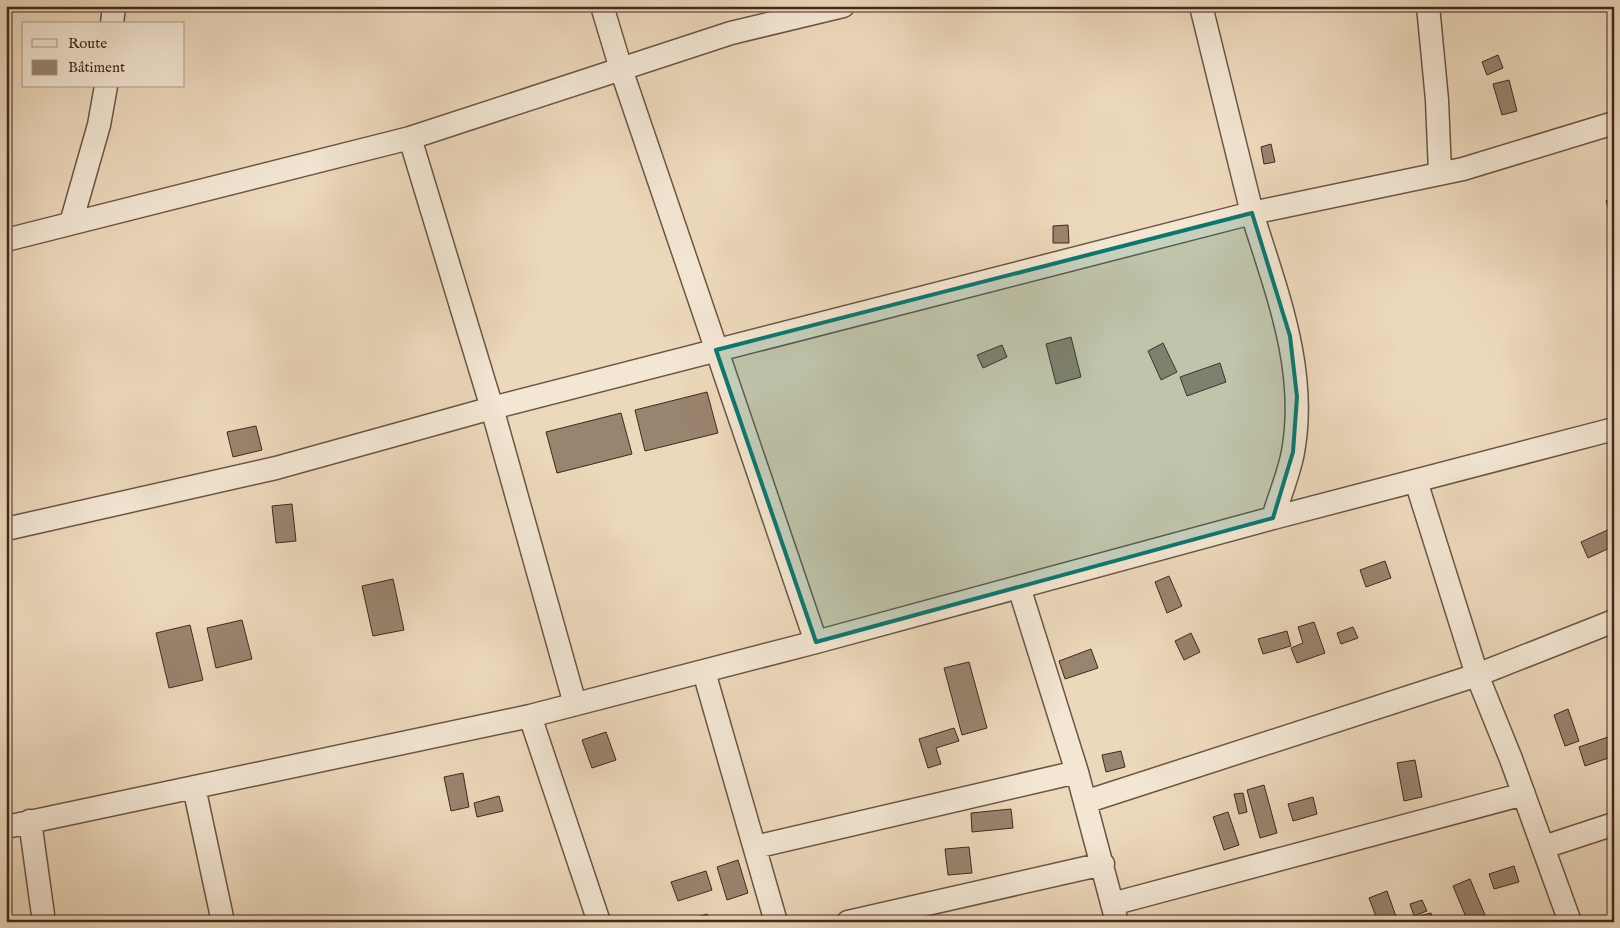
<svg xmlns="http://www.w3.org/2000/svg" width="1620" height="928" font-family="'IM FELL English',serif">
<style>
.building{fill:#99846f;stroke:#40291d}
.lines{fill:none;stroke-linecap:round;stroke-linejoin:round}
.street-casing{stroke:#6b5544;stroke-width:25}
.street{stroke:#f3e6d3;stroke-width:22}
.marked{fill:#0f766e;fill-opacity:0.2;stroke:#0f766e;stroke-width:4;stroke-linejoin:round}
</style>
<rect width="100%" height="100%" fill="#ecd8bb"/>
<filter id="stains"><feTurbulence type="fractalNoise" baseFrequency=".004" numOctaves="4"/><feColorMatrix values="0 0 0 0 .2 0 0 0 0 .09 0 0 0 0 .02 0 0 0 .5 -.17"/></filter>
<radialGradient id="worn" r=".72"><stop offset=".6" stop-color="#630" stop-opacity="0"/><stop offset="1" stop-color="#630" stop-opacity=".3"/></radialGradient>
<path class="building" d="M1498 55 1503 68 1487 75 1482 62Z
M1509 80 1517 111 1502 115 1493 84Z
M1271 144 1275 162 1264 164 1261 147Z
M1614 198V223L1606 201Z
M1068 225 1069 243H1053V226Z
M1071 337 1081 377 1056 384 1046 344Z
M1163 343 1177 372 1161 380 1148 351Z
M1002 345 1007 357 983 368 977 355Z
M1220 363 1226 382 1187 396 1180 377Z
M707 392 718 433 645 451 635 410Z
M621 413 632 454 557 473 546 432Z
M256 426 262 450 233 457 227 432Z
M292 504 296 541 276 543 272 506Z
M1612 528 1614 546 1588 558 1581 542Z
M1385 561 1391 578 1366 587 1360 570Z
M1169 576 1182 606 1167 613 1155 582Z
M393 579 404 630 373 636 362 586Z
M242 620 252 659 216 668 207 628Z
M1314 622 1325 653 1297 663 1291 648 1303 643 1298 627Z
M190 625 203 680 169 688 156 633Z
M1353 627 1358 638 1341 644 1337 633Z
M1287 631 1291 646 1263 654 1258 639Z
M1191 633 1200 652 1184 660 1175 641Z
M1091 649 1098 668 1065 679 1059 661Z
M969 662 987 728 962 735 944 668Z
M1568 709 1579 741 1565 746 1554 715Z
M954 728 959 741 936 748 941 764 928 768 919 739Z
M606 732 616 760 592 768 582 740Z
M1614 735V756L1585 766 1579 747Z
M1121 751 1125 767 1106 772 1102 755Z
M1415 760 1422 797 1404 801 1397 763Z
M463 773 469 807 451 811 444 777Z
M1264 785 1277 833 1260 838 1247 790Z
M1243 793 1247 812 1239 814 1234 794Z
M499 796 503 811 477 817 474 803Z
M1313 797 1317 814 1293 821 1288 804Z
M1011 809 1013 828 972 832 971 813Z
M1228 812 1239 845 1224 850 1213 817Z
M969 847 972 873 948 875 945 849Z
M738 860 748 893 727 900 717 867Z
M1514 866 1519 882 1494 889 1489 874Z
M706 871 712 890 678 901 671 882Z
M1470 879 1485 915 1468 922 1453 886Z
M1387 891 1398 922H1378L1369 898Z
M1422 900 1427 911 1414 916 1410 904Z
M1431 913 1433 922H1403V920Z
M707 914 710 922H684V921Z"/>
<g class="lines">
<g class="street-casing">
<path id="street" d="M1428 6 1437 100 1440 173
M112 24 114 6
M71 223 99 125 106 86
M6 240 410 138
M1416 481 1477 675 1511 759 1570 922
M1273 518 1614 429
M6 529 276 468 492 408 410 138 621 69 602 6
M1019 587 1077 772 1117 922
M816 642 621 69 731 33 843 6
M704 672 776 922
M575 704 492 408 1252 213 1201 6
M530 716 599 922
M194 787 223 922
M1085 802 1477 675 1614 621
M30 821 44 922
M6 827 530 716 816 642 1273 518C1279 497 1289 474 1293 452 1308 369 1276 291 1252 213L1463 169 1614 123
M755 847 1077 772
M1544 847 1614 824
M1112 904 1524 794
M848 922 1103 864"/>
</g>
<use href="#street" class="street"/>
</g>
<path class="marked" d="M1252 213 1290 336 1297 397 1293 452 1273 518 816 642 716 350Z"/>
<rect width="1620" height="928" fill="none" stroke="#ecd8bb" stroke-width="25"/>
<rect x="8" y="8" width="1605" height="913" fill="none" stroke="#40291d" stroke-width="2.5"/>
<rect x="12" y="12" width="1595" height="903" fill="none" stroke="#40291d"/>
<rect x="22" y="22" width="162" height="65" fill="#f3e6d3" stroke="#ab9a8a"/>
<rect x="32" y="39" width="25" height="8" fill="#f3e6d3" stroke="#ab9a8a"/>
<text x="68" y="48" font-size="15" fill="#40291d">Route</text>
<rect x="32" y="60" width="25" height="15" fill="#99846f" stroke="#ab9a8a"/>
<text x="68" y="72" font-size="15" fill="#40291d">Bâtiment</text>
<rect width="100%" height="100%" filter="url(#stains)"/>
<rect width="100%" height="100%" fill="url(#worn)"/>
</svg>
